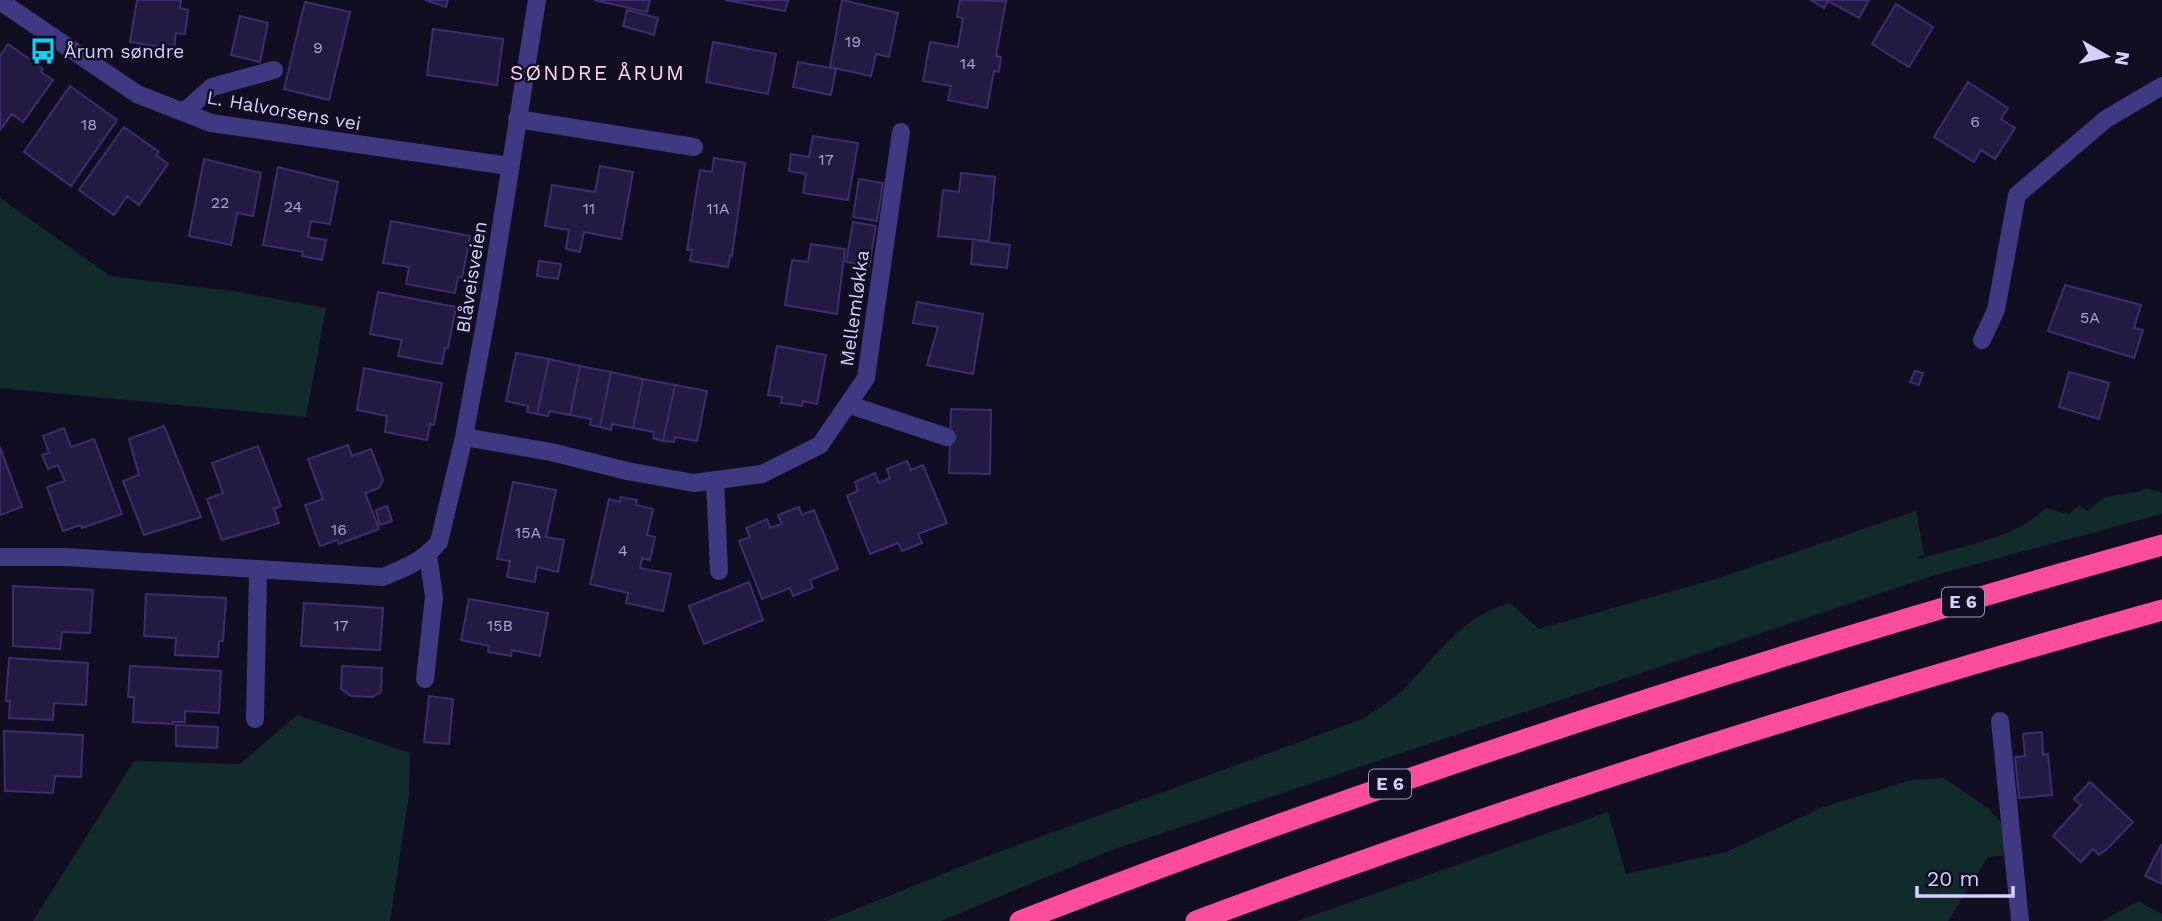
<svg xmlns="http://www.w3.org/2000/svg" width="2162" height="921" font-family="'Work Sans',sans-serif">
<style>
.green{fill:#112b2b}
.building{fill:#231a42;stroke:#3b2d6e;stroke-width:2}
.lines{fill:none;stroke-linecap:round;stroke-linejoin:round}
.minor{stroke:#3e3980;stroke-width:18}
.highway{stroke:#fc4c9c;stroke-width:21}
.labels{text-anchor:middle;stroke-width:5;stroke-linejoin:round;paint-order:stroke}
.number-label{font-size:16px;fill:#a9a2cf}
.shield{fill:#120e22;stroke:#9b95bc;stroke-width:2}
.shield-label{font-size:18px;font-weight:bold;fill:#d6cffe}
.poi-label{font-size:19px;fill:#d6cffe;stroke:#120e22;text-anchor:start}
.street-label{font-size:19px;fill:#d6cffe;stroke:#120e22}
.neighbourhood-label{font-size:21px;letter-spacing:2px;fill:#fed1ed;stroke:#120e22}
</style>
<rect width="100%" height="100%" fill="#120e22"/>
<path class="green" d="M0 198 110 276 239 292 326 308 306 417 0 388Z
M2146 488 2162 493V514L1932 576 1112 850 941 921H827L980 859 1365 718C1378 708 1394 699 1405 688 1438 654 1462 616 1510 603L1539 629 1719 578 1916 511 1924 554 1915 560C1954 548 2019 538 2045 508L2069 514 2080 505 2087 511 2105 497 2138 492Z
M297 715 410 753 409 795 390 921H33L134 761 240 764Z
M1944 778 1989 809 2005 827 2006 855 1988 857 1948 921H1297L1608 812 1626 874 1726 852 1821 808 1911 780Z
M2138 901 2162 914V921H2102Z"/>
<path class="building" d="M137 0H181L180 8 188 10 185 34 176 33 174 49 130 42Z
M425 0H448L446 7Z
M594 0H650L647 12Z
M725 0H788L785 11Z
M842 0 898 13 889 57 876 54 871 76 830 67Z
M960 0 1006 1 996 56 1001 57 999 72 994 71 987 108 948 100 951 86 923 81 930 42 958 47 963 18 957 17Z
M1811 0H1869L1859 18 1828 1 1824 8Z
M305 2 350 12 329 100 284 89Z
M1896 4 1933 27 1909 67 1872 44Z
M627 10 658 18 654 35 623 26Z
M240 16 268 23 260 62 231 55Z
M433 29 503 39 497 85 427 75Z
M713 42 776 54 768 94 706 82Z
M8 44 43 69 41 72 53 80 23 122 12 114 0 130V56Z
M798 62 836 69 831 95 793 87Z
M1968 82 2008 108 2001 119 2015 128 1995 159 1981 150 1974 162 1934 137Z
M70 86 117 120 71 186 24 152Z
M124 127 159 152 156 155 168 164 139 205 127 196 114 215 79 190Z
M813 136 858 143 848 200 803 193 806 174 789 171 791 154 809 157Z
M714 158 745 163 732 256H730L728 267 690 261 692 250H687L700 170 712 172Z
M204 159 261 173 253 216 237 213 231 245 189 236Z
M600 166 633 172 621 239 584 232 580 252 566 249 569 230 545 226 552 185 595 192Z
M278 167 338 182 330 224 311 221 308 237 326 240 322 260 302 256 303 252 263 245Z
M961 173 995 177 989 241 938 236 943 190 959 192Z
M859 179 883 183 877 221 853 217Z
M391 221 470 236 462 278 458 277 455 293 406 284 409 267 383 263Z
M853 222 876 226 869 266 846 262Z
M973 240 1010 245 1007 268 971 264Z
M811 244 845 249 837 314 785 305 792 260 808 262Z
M539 261 561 264 558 279 537 276Z
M2065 285 2141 305 2134 328 2143 330 2134 358 2048 331Z
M378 292 456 307 448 348H445L442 364 398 356 402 340 370 334Z
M917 302 983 314 973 374 927 365 938 327 913 323Z
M777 346 826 355 817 404 803 401 802 406 781 403 782 397 768 395Z
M516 353 549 359 537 414 527 412 528 406 506 401Z
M549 359 580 366 570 415 550 411 548 416 537 414Z
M580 366 611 372 600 427 590 425 591 419 570 415Z
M364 368 442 383 434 425 430 424 427 440 385 432 387 416 357 410Z
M1915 371 1923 373 1919 385 1910 382Z
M611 372 643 379 633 428 612 424 611 430 600 427Z
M2069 372 2109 383 2099 419 2059 407Z
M643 379 675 385 663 441 653 438 654 432 633 428Z
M675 385 707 391 697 441 675 437 674 442 663 441Z
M951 409 991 410 990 474 949 473Z
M164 426 201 517 144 535 123 481 139 475 129 439Z
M64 428 71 447 94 439 122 514 82 528 81 525 63 531 47 487 65 481 58 465 48 469 42 455 49 453 43 436Z
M348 445 352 456 371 449 383 480 379 488 365 493 379 529 339 544 337 540 320 546 305 505 323 499 308 459Z
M258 446 281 506 274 509 279 523 222 540 207 499 223 493 212 463Z
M0 447 22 507 0 515Z
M907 461 911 470 923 465 947 523 918 534 922 543 902 551 898 543 870 554 847 496 858 491 855 482 875 473 879 483 890 478 887 469Z
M513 482 556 490 546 537 564 540 558 572 537 567 535 582 507 577 510 561 497 559Z
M621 497 637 500 636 505 653 509 647 535 655 537 650 560 642 558 640 568 671 574 663 611 626 603 628 593 590 584 609 499 620 502Z
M387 506 392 521 380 525 376 510Z
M799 507 802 515 814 510 838 569 810 580 813 588 793 596 790 588 762 599 739 541 750 537 746 528 767 519 770 528 782 524 778 515Z
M749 582 763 620 704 644 689 606Z
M13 586 93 590 90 633 62 632 60 649 13 646Z
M146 594 226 598 223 641H219L218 657 175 655 176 638 144 636Z
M469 599 548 613 540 656 512 650 511 656 488 652 489 646 461 640Z
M304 603 383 608 380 650 301 646Z
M9 658 88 663 86 705 54 703 53 720 9 718 10 701H6Z
M130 666 221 671 219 713 185 711V722H173V724L133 722 134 697H128Z
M342 666 382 668 381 692 372 697 351 696 341 689Z
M429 696 453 699 449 744 424 742Z
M176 725 218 727 217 748 176 746Z
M4 731 83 735 81 777 55 776 53 793 5 791Z
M2042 732 2043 755 2048 754 2052 795 2019 798 2015 757 2025 756 2023 734Z
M2090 782 2133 822 2108 848 2099 855 2093 849 2081 862 2053 836 2081 805 2074 799Z
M2161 845H2162V884L2145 876Z"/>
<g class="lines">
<path class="minor" d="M0 1 137 94 211 123 509 166
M184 112 212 87 274 70
M517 119 694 147
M1982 340 1996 310 2017 195 2106 119 2162 86
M850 405 947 437
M464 437 551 452 627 471 694 483 762 474 820 445 866 378 901 132
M715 480 719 571
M0 557H65L383 577C405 568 423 561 439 542L464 437 489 302 537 0
M425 679 434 597 428 554
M255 719 258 572
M2000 721 2020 921"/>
<path class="highway" d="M1020 921C1394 776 1775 653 2162 545
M1196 921C1514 803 1836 701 2162 610"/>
</g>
<defs>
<g id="bus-bare" transform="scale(2.1)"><path d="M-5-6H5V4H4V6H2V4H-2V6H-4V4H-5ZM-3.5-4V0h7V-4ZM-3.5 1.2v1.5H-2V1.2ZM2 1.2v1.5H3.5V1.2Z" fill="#04d7f5" stroke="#120e22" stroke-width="2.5" paint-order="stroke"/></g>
</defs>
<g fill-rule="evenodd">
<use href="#bus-bare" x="43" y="51"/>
</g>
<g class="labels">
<g class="number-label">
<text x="853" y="47">19</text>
<text x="318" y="53">9</text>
<text x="968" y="69">14</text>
<text x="1975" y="127">6</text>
<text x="89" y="130">18</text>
<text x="826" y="165">17</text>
<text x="220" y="208">22</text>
<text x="293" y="212">24</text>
<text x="589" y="214">11</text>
<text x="718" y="214">11A</text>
<text x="2090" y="323">5A</text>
<text x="339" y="535">16</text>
<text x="528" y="538">15A</text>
<text x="623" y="556">4</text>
<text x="341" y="631">17</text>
<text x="500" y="631">15B</text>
</g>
<g class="shield">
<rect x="1942" y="587.5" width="42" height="29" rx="5"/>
<rect x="1369" y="769.5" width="42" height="29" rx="5"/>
</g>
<g class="shield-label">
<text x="1963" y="608">E 6</text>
<text x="1390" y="790">E 6</text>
</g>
<g class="poi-label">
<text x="64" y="58">Årum søndre</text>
</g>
<g class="street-label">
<text transform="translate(284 110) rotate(10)" y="7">L. Halvorsens vei</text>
<text transform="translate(471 277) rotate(-81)" y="7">Blåveisveien</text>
<text transform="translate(854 308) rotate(-82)" y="7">Mellemløkka</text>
</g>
<g class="neighbourhood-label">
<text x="598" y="80">SØNDRE ÅRUM</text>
</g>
</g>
<g transform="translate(2106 56) rotate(99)" stroke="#120e22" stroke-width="5" paint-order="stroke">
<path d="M0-5L12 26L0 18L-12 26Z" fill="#d6cffe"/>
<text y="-10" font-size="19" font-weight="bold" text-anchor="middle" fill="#d6cffe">N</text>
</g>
<path d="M1917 886v10h96v-10" fill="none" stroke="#d6cffe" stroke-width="3.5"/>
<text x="1927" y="886" font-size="21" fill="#d6cffe" stroke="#120e22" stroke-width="5" paint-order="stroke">20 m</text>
</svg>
